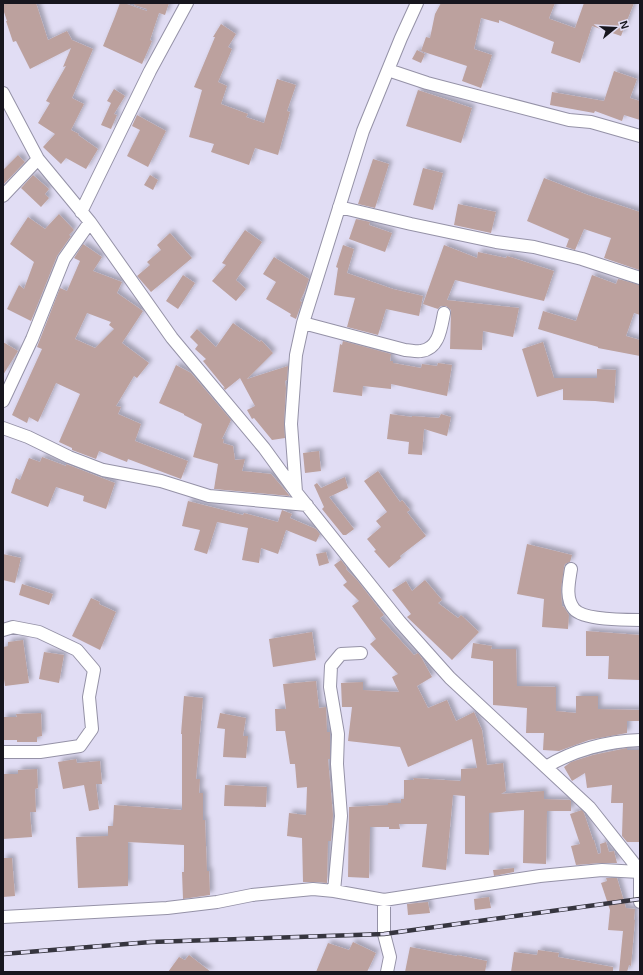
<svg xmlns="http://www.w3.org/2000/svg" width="643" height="975" font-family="Helvetica,sans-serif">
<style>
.building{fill:#bca19e;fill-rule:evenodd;filter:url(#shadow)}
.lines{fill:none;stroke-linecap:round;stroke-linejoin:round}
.minor-casing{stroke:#9592a7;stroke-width:14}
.minor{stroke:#fff;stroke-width:12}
.rail-casing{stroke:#36353f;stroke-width:4.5}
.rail{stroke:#e1ddf4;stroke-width:3;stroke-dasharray:9;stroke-linecap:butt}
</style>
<defs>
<filter id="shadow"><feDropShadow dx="3.5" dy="-3.5" stdDeviation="2" flood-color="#0004"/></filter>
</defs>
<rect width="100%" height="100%" fill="#e1ddf4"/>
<path class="building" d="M3 3H36L48 40 67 31 72 40 93 49 72 98 84 104 71 130 79 134 78 135 98 149 86 169 66 158 61 164 43 147 55 134 38 123 50 103 46 101 66 66 63 67 71 48 30 69 16 41 13 42 6 21H7L3 9Z
M120 3H124L147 11V9L134 5 135 3H169L165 15 159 13 150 40 152 41 142 64 103 46 114 19Z
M441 3H555L549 18 550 19 575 28 584 3H634L621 36 592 26 580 63 551 53 554 42 499 20V23L481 18 474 49 492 55 481 88 462 81 467 66 421 51 426 37 430 38 435 14Z
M221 24 236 34 228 47 232 49 218 82 227 86 221 104 248 114 246 117 264 123 277 79 296 85 287 111 290 112 278 155 255 148 249 165 211 152 214 144 189 137 202 90 194 87 215 37H213Z
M417 50 425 54 421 63 412 59Z
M614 71 637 79 630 98 640 101V120L624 115 622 121 595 111 594 113 550 105 552 92 604 101Z
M114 89 125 96 114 114 117 115 111 129 101 125 111 103 107 101Z
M418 90 472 108 461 143 406 126Z
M137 115 166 131 148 167 127 156 140 130 132 126Z
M18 155 25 162 3 185V170Z
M373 159 389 164 375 208 358 204Z
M423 168 443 173 433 210 413 205Z
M33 175 49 189 45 194 49 198 41 207 21 188Z
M150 175 158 180 153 190 144 185Z
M544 178 588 195 640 212V266L639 270 604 258 611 238 584 229 575 250 566 247 569 239 527 221Z
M458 204 496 212 491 233 454 225Z
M59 214 74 230 69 235 71 236 57 256 31 321 7 309 19 285 24 289 34 262 10 244 28 217 45 229Z
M356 219 370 222 369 225 392 233 385 252 349 239Z
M245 230 262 242 236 280 246 289 236 301 212 281 226 265 222 263Z
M170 233 192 258 151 292 137 276 150 265 147 262 161 250 157 245Z
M83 244 102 257 93 271 122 282 117 293 143 311 122 343 149 363 137 378 134 376 116 406 121 407 118 414 141 424 135 441 188 461 181 479 128 459 127 462 99 451 96 459 72 450V448L59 442 80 394 56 383 38 422 29 417 27 423 12 415 42 349 37 347 60 288 67 291 80 261 74 258ZM87 313 111 322 109 325 114 329 95 348 75 339Z
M343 245 354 249 347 273 393 289 423 296 419 316 386 309 378 335 347 327 355 298 334 295 338 268 336 267Z
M444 245 477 258 478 252 506 258 507 256 554 271 544 301 455 280 447 300 519 308 513 337 483 331 482 350 450 349 451 310 446 306H441L438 309 423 304Z
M274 257 309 279 304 293 300 301 302 302 296 319 290 316 291 314 266 299 276 282 263 274Z
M183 275 195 283 178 309 166 301Z
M592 275 616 284 618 279 640 285V315L634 313 626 336 640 340V356L598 348V347L538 329 543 311 576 321Z
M233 323 260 342 261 340 273 353 247 379 288 366 287 380 285 381 286 388 284 423 285 438 272 440 254 418 252 419 247 410 255 406 240 378 225 390 223 387 225 388 203 361 206 359 195 349 198 345 190 337 197 329 216 347Z
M343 341 391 354 390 361H393V363L421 368 422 364 437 366 438 363 452 365 447 396 391 384V389L363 386 362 396 333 392 340 344 342 345Z
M3 342 18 351 3 375Z
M543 342 554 378H597V369L616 370 614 403 595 401 563 400V389L537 397 522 349Z
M176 365 191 373 231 420 222 439H224L223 443 233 446 235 460 245 459 242 471 271 474 290 496 214 489 218 464 193 457 202 424 184 415V414L159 403Z
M390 414 412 417V416L439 418 441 414 451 417 447 436 424 429 422 455 408 454 409 442 387 439Z
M319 451 321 471 305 473 303 453Z
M42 457 66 466V464L115 483 106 509 83 501 84 496 56 487 48 507 11 493 16 478 20 480 29 458 40 462Z
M378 471 400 502 402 500 410 510 407 512 426 536 400 556 401 558 389 568 374 551 376 550 367 539 381 527 376 521 387 512 364 481Z
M345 477 348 488 329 497 354 529 346 535H343L322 509 324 507 314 485 317 483 321 488Z
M188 501 243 515 244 513 278 522 282 510 292 514 290 518 316 529 320 534 316 542 286 530 278 554 261 548 259 563 242 560 248 528 217 522 207 554 194 550 200 530 182 526Z
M527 544 572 555 570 562 565 564 564 567 561 589 562 606 564 607 569 615 568 629 542 627 544 599 517 594Z
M326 552 329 563 319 566 316 554Z
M3 554 21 558 15 583 3 580Z
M341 560 347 568 346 569 357 580 384 615 380 618 414 655 418 653 421 657 432 677 417 686 428 708 447 700 456 721 474 712 482 730 487 765 503 763 506 791 501 794 544 791V799H543L570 800 571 801V811H547L546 864 523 863 524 810 489 813V855L465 854V796L453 795 446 870 422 867 427 824H399L400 829H389V827H370L369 878 348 877 349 807 388 805V803H401V799H404V780H414L413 778 461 781V769L477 768 472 739 408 767 400 747 348 741 352 707H342L341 683 363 682V690L399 692 392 677 398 674 370 644 376 639 352 606 359 601 343 585 347 582 334 565Z
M425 580 442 600 438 603 458 618 461 615 479 632 452 660 407 617 411 614 392 590 406 581 412 591Z
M22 584 53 594 49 605 19 595Z
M91 598 100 602 99 604 116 612 100 650 72 636Z
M586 631 640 635V680L608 679 609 656H586Z
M312 632 316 660 273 667 269 639Z
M23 640 29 683 5 686 3 672V647L8 646V642Z
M473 643 492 646 491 649H516L517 686 556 687V711L576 713V696H598V709L640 710V721H627V733L589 740 559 751 543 750 544 733H526L527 708 493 705V661L471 658Z
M44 652 64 655 59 683 39 679Z
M316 681 319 708 326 707 327 732H330V759H328L333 815 331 841H328L327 883 314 882H303L302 838 287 836 289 813 306 815 307 787 297 788 295 764H290L285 731H276L275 709H286L283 684Z
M184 696 203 698 196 779H200L199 793H203V820H205L207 871H209L210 895 183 899 182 872H184V845L128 842V886L78 888 76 837 108 836V826H113L114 805 182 810V734H181Z
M41 713 42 736 37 737V742H17V740H3V717H17L16 714Z
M220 713 246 718 243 736H248L246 758 223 757 225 729 217 728Z
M627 748V750H640V842H627L622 836 623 803H611L612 785 587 788 585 773 572 781 564 767 571 762 593 755Z
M76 759 77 763 100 761 102 784H96L99 809 89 811 84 785 63 789 58 762Z
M37 769 38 788 35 789 36 812H30L32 837 3 839V774H18V770Z
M225 785 267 787 266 807 224 806Z
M582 810 584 813 593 840H594L598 854 601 853 600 844 606 842 609 852 614 851 617 863H601L576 865 571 846 580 844 570 814Z
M3 858H12L15 896 3 897Z
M514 868V872L494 876 493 870Z
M606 878H617L626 908 635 909 634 920H635L631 966 629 965 627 972H619L623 931 608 930 610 910 601 883 607 881Z
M489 897 491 908 475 910 474 899Z
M428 902 430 913 408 915 407 904Z
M353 942 376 953 367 972H316L328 943 349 950Z
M410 947 457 956V955L487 961 485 972H405Z
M538 950 559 953 558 957 613 967V972H511L514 952 537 955Z
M189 955 211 972H168L179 957 185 960Z"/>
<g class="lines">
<g class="minor-casing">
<path id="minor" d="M388 70 427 83 569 120 591 122 640 136
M3 93 38 159 90 222 172 338 264 448 296 492 400 622 450 678 590 808 640 871
M3 196 38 159
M339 207 411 224 496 242 534 247 582 259 640 278
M81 212 150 71 187 3
M303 323 405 350C410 350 416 352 421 351 439 349 441 328 444 313
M3 401 32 339 64 259 90 222
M3 428 28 437 69 457 103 470 161 481 209 496 307 505
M296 492 291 424 296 355 303 323 363 131 401 38 417 3
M571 569C569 582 565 598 574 609 583 620 625 620 640 620
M3 630 13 627 39 632 77 650 94 670 89 697 92 729 80 746 40 752H3
M546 767C573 750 608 741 640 740
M640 876V902
M334 891 341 816 337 764 338 734 330 687 331 666 341 654 361 653
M384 900V934L390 957 387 972
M3 917 167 908 217 902 252 895 313 889 334 891 384 900 540 876 602 870 640 872"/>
</g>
<use href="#minor" class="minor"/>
<g class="rail-casing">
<path id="rail" d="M3 954 151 942 384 934 640 899"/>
</g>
<use href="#rail" class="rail"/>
</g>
<rect width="643" height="975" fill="none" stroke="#17161e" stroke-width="8"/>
<g transform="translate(615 28) rotate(72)" stroke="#e1ddf4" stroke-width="3" paint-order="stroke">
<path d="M0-3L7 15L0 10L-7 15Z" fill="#17161e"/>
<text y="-6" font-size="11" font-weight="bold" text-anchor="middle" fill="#17161e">N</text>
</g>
</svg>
